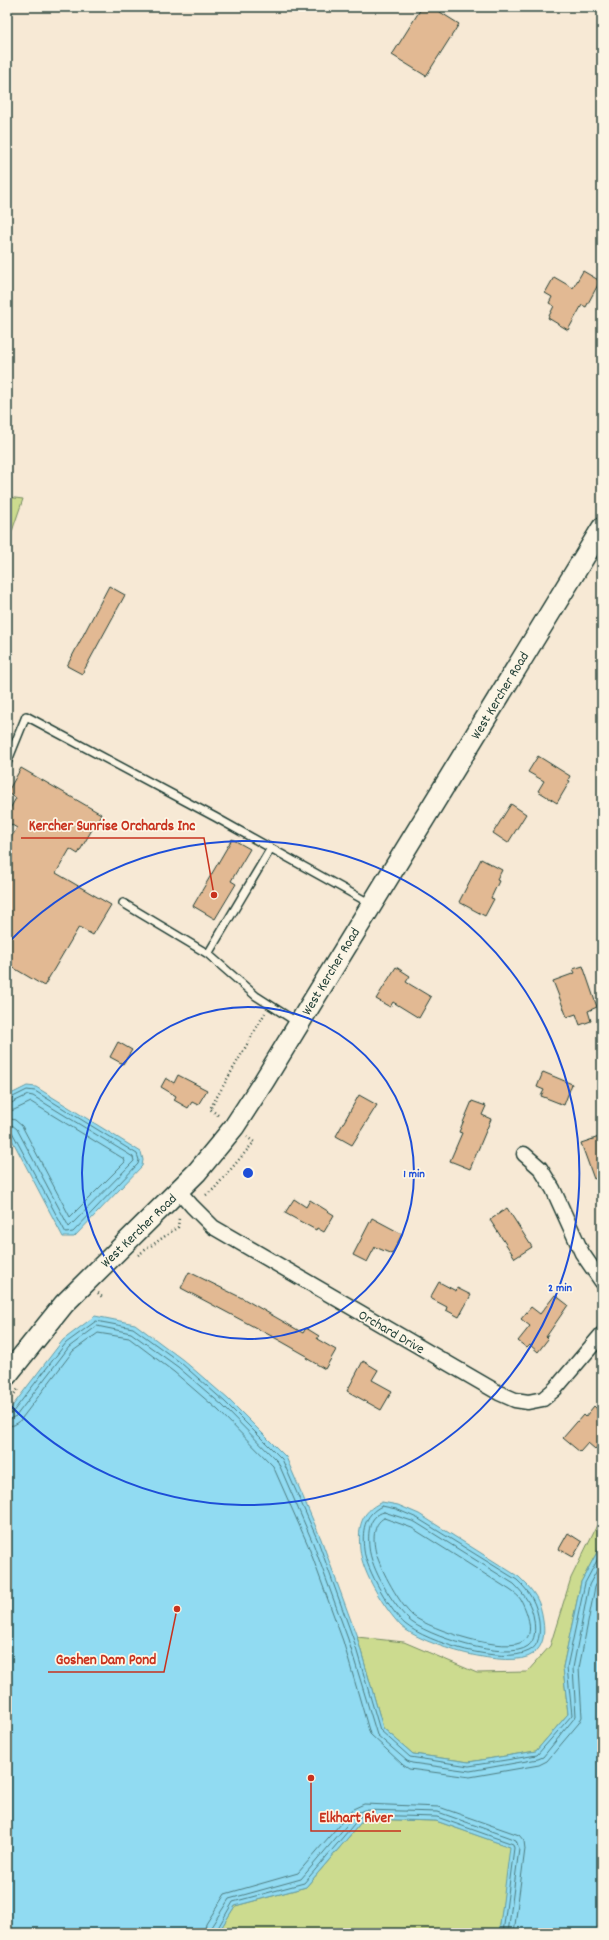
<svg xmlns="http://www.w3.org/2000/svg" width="609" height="1940" font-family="Dekko,sans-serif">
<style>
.green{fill:#ccdb8f;stroke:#768c62}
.water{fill:#91dbf2;stroke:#639ca6}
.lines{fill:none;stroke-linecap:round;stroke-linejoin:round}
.shore{stroke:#4d7c80;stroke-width:1}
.building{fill:#e2b993;stroke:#1f3d34}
.service-casing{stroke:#1f3d34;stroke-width:10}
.minor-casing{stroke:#1f3d34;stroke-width:17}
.secondary-casing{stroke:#1f3d34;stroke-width:23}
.path{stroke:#1f3d34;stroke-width:2.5;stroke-dasharray:1 3;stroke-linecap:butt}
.service{stroke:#fcf5e5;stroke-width:7}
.minor{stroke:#fcf5e5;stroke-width:14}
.secondary{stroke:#fcf5e5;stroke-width:20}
.ring{fill:none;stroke:#1d4ed8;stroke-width:2}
.labels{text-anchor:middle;stroke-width:3.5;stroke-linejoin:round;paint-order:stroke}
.street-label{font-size:14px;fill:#1f3d34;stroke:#fcf5e5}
.centre{fill:#1d4ed8;stroke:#fcf5e5;stroke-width:2}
.ring-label{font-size:12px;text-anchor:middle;font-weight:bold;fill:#1d4ed8;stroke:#fcf5e5;stroke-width:3.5;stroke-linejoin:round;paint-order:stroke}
.leader{fill:none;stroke:#c8321e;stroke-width:1.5}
.callout-dot{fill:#c8321e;stroke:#fcf5e5;stroke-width:1.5}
.callout-label{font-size:15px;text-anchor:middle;font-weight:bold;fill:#c8321e;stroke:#fcf5e5;stroke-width:3.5;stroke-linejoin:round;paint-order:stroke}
</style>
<rect width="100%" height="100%" fill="#f7e9d5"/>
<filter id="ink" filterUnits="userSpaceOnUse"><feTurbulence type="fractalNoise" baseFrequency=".025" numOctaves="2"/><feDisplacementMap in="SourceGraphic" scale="8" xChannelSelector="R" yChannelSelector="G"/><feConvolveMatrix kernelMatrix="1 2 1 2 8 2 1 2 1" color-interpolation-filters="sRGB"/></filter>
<g filter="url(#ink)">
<path class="green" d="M7 497 23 499 7 546Z
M602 1515V1543L581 1582 563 1667 568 1714 536 1751 469 1762 413 1754 383 1728 357 1637 404 1642 477 1673 527 1672 550 1646 571 1578Z
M364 1819 436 1821 511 1847 499 1933H218L235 1906 306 1887Z"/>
<path class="water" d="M27 1086 36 1087 141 1152 143 1160 142 1166 74 1237H63L7 1130V1096Z
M95 1316 135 1324 183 1360 228 1399 286 1457 321 1539 357 1637 383 1728 413 1754 469 1762 536 1751 568 1714 563 1667 581 1582 602 1543V1933H499L510 1847 436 1821 364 1819 306 1887 235 1906 218 1933H7V1749L9 1744 7 1734V1413L63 1340Z
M382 1502 398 1505 419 1514 519 1577C534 1591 541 1601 543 1621 545 1633 544 1646 533 1654 510 1671 421 1645 401 1626 385 1609 362 1573 360 1549 358 1527 360 1512 382 1502Z"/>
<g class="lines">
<path class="shore" d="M7 1100 27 1090 35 1091 137 1154 139 1160 138 1164 73 1232 66 1233 12 1132 7 1130
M7 1105 28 1095 33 1096 133 1157 134 1161 69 1227 17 1129 12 1125 7 1124
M7 1111 14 1110 31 1102 124 1159 125 1162 70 1217 22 1126 15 1120 7 1118
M7 1415 12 1413 66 1343 96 1321 133 1328 181 1363 225 1402 282 1459 318 1541 353 1638 380 1730 410 1757 469 1766 537 1755 572 1715 567 1667 585 1583 602 1551
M7 1420 16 1416 69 1347 97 1326 131 1333 178 1367 222 1405 278 1462 313 1543 348 1639 377 1735 407 1761 412 1763 470 1771 538 1759 543 1757 576 1716 573 1668 589 1585 602 1561
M7 1426 14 1425 19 1422 73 1351 98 1333 129 1338 174 1372 218 1410 273 1466 308 1545 343 1641 370 1734 403 1765 409 1769 470 1777 539 1765 547 1761 579 1723 582 1717 579 1668 595 1587 602 1574
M382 1506 396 1509 417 1518 517 1580C530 1592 537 1604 539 1622 540 1632 540 1646 529 1651 502 1665 428 1643 405 1624 391 1612 366 1569 364 1550 362 1532 363 1515 382 1506Z
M384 1512 415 1522 514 1584C525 1595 532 1605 534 1620 535 1629 536 1640 528 1646 508 1662 425 1636 408 1619 392 1603 371 1569 369 1547 368 1533 368 1516 384 1512Z
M384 1518 412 1528 510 1590C514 1593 519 1596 521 1600 526 1609 535 1632 525 1640 508 1656 430 1629 413 1616 400 1605 381 1570 376 1553 373 1542 372 1524 384 1518Z
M204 1933 206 1924 225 1894 298 1873 353 1809 364 1804 439 1807 519 1835 524 1841 525 1849 514 1933
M210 1933 211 1927 229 1899 301 1879 357 1813 364 1810 438 1812 516 1840 519 1849 508 1933
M215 1933 233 1902 304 1883 360 1817 364 1815 437 1817 513 1844 514 1848 503 1933"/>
</g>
<path class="building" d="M422 7H432L459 24 426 76 392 55Z
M583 271 600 281 586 307 582 305 568 330 548 318 554 306 549 303 552 297 545 293 554 277 573 288Z
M109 586 125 595 82 674 67 666Z
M538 756 570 776 568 780 570 781 557 803 538 791 544 781 528 772Z
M21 768 101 814 78 854 70 849 56 873 111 905 93 935 79 927 44 986 7 964V844L17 828 7 822V814L16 798 7 793Z
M511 804 526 814 508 843 493 833Z
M232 839 250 849 231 881 236 884 215 919 193 906Z
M481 859 502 870 497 880 499 881 491 898 494 899 485 916 459 902Z
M583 966 597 1007 588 1011 591 1021 580 1025 576 1014 567 1017 553 981 575 973 573 969Z
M396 967 410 976 406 982 431 997 419 1018 393 1002 390 1007 376 999Z
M118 1042 132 1050 123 1064 110 1057Z
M543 1072 572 1084 564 1105 541 1096 544 1090 537 1087Z
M178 1075 207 1090 198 1105 192 1102 188 1108 174 1100 176 1096 161 1087 166 1078 174 1083Z
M359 1095 377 1105 352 1145 336 1136Z
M472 1101 486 1106 482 1115 491 1119 470 1169 450 1161 462 1133 459 1132Z
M602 1136V1176L594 1179 581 1143Z
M294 1199 306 1207 310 1200 334 1215 324 1232 317 1228 316 1230 285 1213Z
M507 1208 532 1247 515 1258 490 1220Z
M372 1218 402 1234 392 1254 375 1247 367 1262 353 1255Z
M189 1272 244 1299 303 1333 306 1328 319 1336 317 1339 336 1350 325 1369 306 1358 307 1356 277 1339 181 1288Z
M439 1282 456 1291 457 1288 471 1295 459 1317 446 1310 447 1307 430 1298Z
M555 1295 568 1305 546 1337 548 1339 538 1352 530 1345 527 1348 518 1341 530 1326 521 1319 531 1307 540 1314Z
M363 1361 378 1370 372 1380 392 1391 381 1410 347 1391Z
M594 1406 602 1414V1442L595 1449 588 1443 580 1452 563 1438 583 1415 585 1417Z
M568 1533 582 1542 573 1557 559 1549Z"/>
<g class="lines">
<g class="service-casing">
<path id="service" d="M7 763 26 716 215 817 371 904
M123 903 208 954 256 996 298 1023
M208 954 271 848"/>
</g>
<g class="minor-casing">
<path id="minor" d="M524 1154 540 1168 553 1189 582 1253 602 1282
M179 1191 192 1206 213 1227 499 1393 515 1400 528 1402 543 1399 555 1389 602 1334"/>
</g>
<g class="secondary-casing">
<path id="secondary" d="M7 1375 64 1304 197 1172 234 1127 264 1081 602 528"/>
</g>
<path class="path" d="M218 1115 210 1109 265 1013
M206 1195 214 1189 254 1142 247 1137
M138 1255 178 1227 179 1218
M98 1293 103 1298
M7 1403 19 1388"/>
<use href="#service" class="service"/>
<use href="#minor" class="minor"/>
<use href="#secondary" class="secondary"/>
</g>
</g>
<g class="ring">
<circle cx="248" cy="1173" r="166"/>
<path d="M7 944A332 332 0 1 1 7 1402"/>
</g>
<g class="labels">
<g class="street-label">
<text transform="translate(499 695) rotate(-59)" y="5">West Kercher Road</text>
<text transform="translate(330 971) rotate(-59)" y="5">West Kercher Road</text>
<text transform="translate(138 1230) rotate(-44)" y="5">West Kercher Road</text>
<text transform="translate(392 1331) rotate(30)" y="5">Orchard Drive</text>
</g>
</g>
<circle cx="248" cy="1173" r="6" class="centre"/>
<g class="ring-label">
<text x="414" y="1177">1 min</text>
<text x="560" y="1291">2 min</text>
</g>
<path class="leader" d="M214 895L204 838H21M177 1609L164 1672H48M311 1778L311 1831H401"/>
<g class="callout-dot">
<circle cx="214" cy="895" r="4"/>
<circle cx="177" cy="1609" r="4"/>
<circle cx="311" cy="1778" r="4"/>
</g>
<g class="callout-label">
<text x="112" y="830">Kercher Sunrise Orchards Inc</text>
<text x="106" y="1664">Goshen Dam Pond</text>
<text x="356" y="1822">Elkhart River</text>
</g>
<rect width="609" height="1940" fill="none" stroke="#fcf5e5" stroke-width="24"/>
<rect x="12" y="12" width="585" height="1916" fill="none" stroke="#1f3d34" stroke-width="1.5" filter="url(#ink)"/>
</svg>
